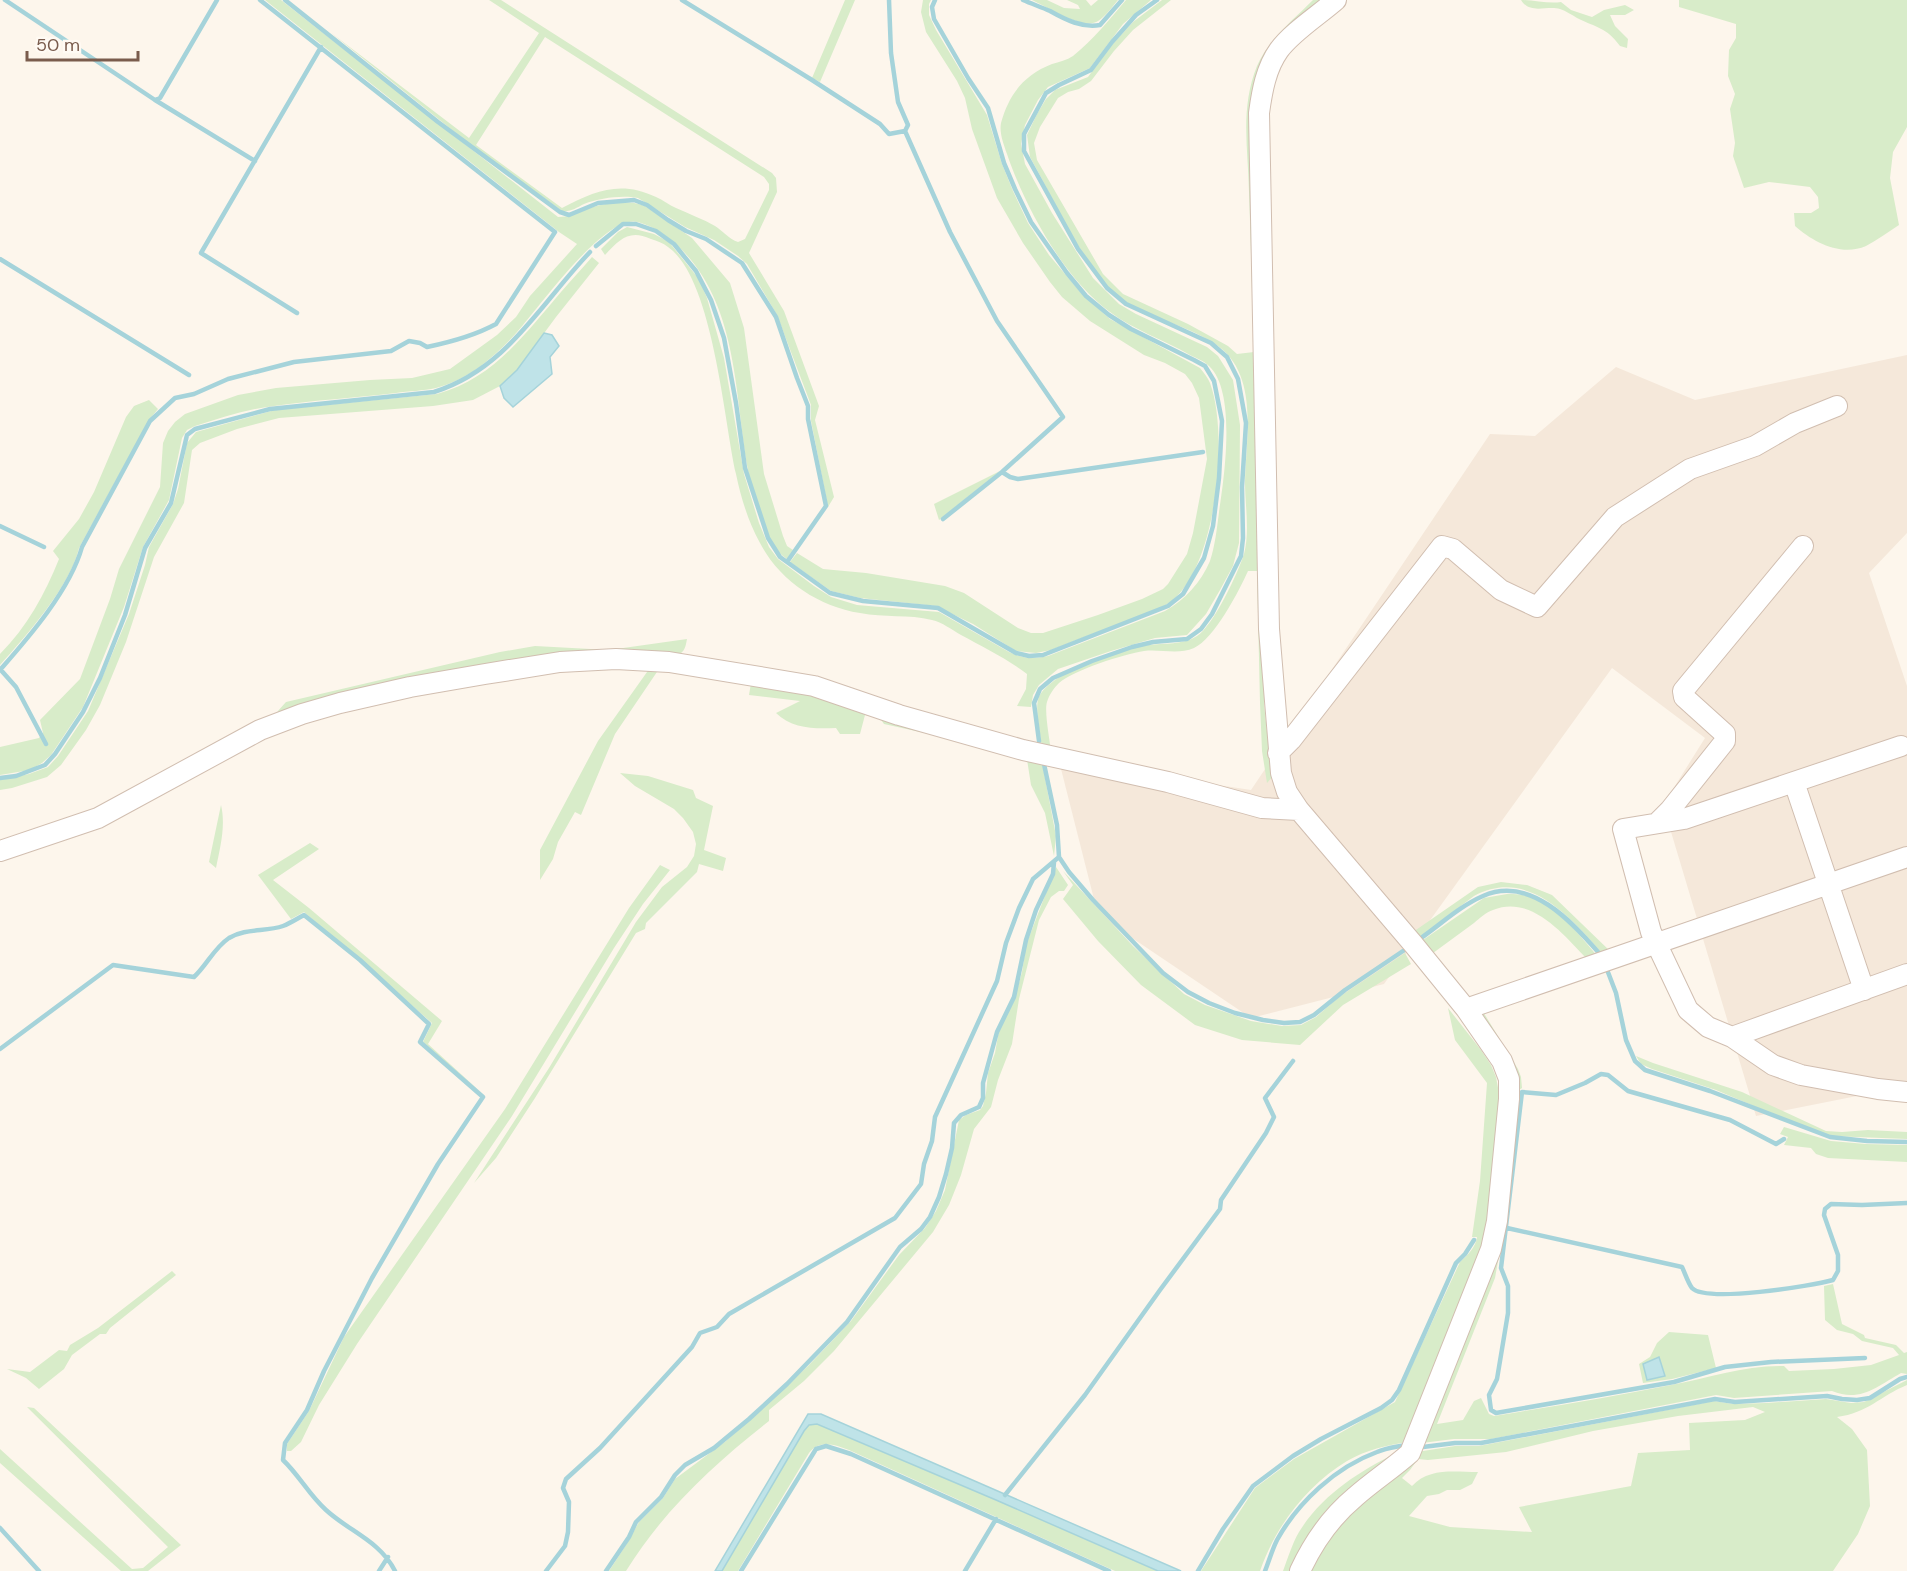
<svg xmlns="http://www.w3.org/2000/svg" width="1907" height="1571" font-family="'DM Sans',sans-serif">
<style>
.residential{fill:#f5e8da}
.green{fill:#d8ecc9;fill-rule:evenodd}
.water{fill:#bfe3e8;stroke:#a5d3da;stroke-width:1.5}
.lines{fill:none;stroke-linecap:round;stroke-linejoin:round}
.stream{stroke:#a5d3da;stroke-width:4.5}
.minor-casing{stroke:#d1beb0;stroke-width:22}
.minor{stroke:#fff;stroke-width:20}
</style>
<rect width="100%" height="100%" fill="#fdf6ec"/>
<path class="residential" d="M1907 355V533L1869 573 1907 686V1086L1756 1116 1663 805 1705 738 1612 668 1384 984 1251 1018 1098 915 1059 761 1251 790 1490 434 1535 436 1616 367 1695 400Z"/>
<path class="green" d="M265 0H281L558 217C569 217 575 214 585 210 603 203 626 199 645 206L692 238 730 283 744 328 764 474 783 536 787 546 793 550 787 559C769 547 763 524 757 504 754 492 749 478 747 465 735 393 737 307 683 251 670 238 656 227 638 222 606 214 543 302 523 325 511 340 496 354 481 366 469 375 451 384 436 388 423 391 409 391 396 393 355 398 314 400 274 406 247 409 221 418 195 426L187 430 182 438 169 500 143 547 124 607 83 707 51 755 42 763 30 770 0 775V747L39 738 43 733 40 720 80 679 110 599 119 569 160 487 163 443 168 431 175 422 185 414 238 395 276 388 370 380 412 378 450 369 497 335 516 317 530 296 577 244 559 232Z
M489 0H501L772 173 776 178 777 192 749 253 784 311 819 406 815 420 834 497 828 507 811 421V405L777 315 747 264 738 256 714 240 685 227 638 198C622 195 600 198 584 204 576 208 571 212 562 211L467 142 330 32 469 138 539 33ZM545 37 764 177 769 184V190L745 239 738 242C729 239 723 231 715 226 703 219 689 214 676 208 669 205 663 200 656 197 620 180 595 191 562 208L476 145Z
M845 0H855L820 82 812 78Z
M923 0H931L929 4V15L936 30 987 115 1002 164 1013 191 1028 223 1049 255 1081 293 1110 319 1200 368C1204 373 1208 378 1210 383 1229 434 1217 563 1173 600 1161 609 1146 613 1132 619 1105 629 1078 639 1051 650L1036 653 1016 651 973 624 936 606 860 598 831 591 790 562 797 553 823 569 866 573 945 586 964 593 1018 628 1031 633H1043L1098 615 1142 599 1163 589 1168 584 1187 554 1193 533 1207 459 1199 398 1192 383 1185 374 1165 363 1144 355 1090 321 1062 297 1050 282 1023 243 997 198 972 129 965 98 957 81 926 32 921 12Z
M1032 0H1047L1064 8 1080 9 1078 5 1067 0H1086L1091 6 1098 0H1118C1112 7 1106 16 1098 21 1084 31 1047 7 1032 0Z
M1126 0H1151L1123 24 1090 68 1048 87 1038 100 1025 125 1021 144 1025 164 1052 213 1093 278 1119 304 1136 314 1207 347 1218 356 1233 380 1240 425 1239 543 1233 566 1220 590 1206 614 1187 635 1155 638 1111 651 1058 669 1039 685 1033 695 1031 707 1017 706 1026 689 1027 674C1006 658 983 647 961 635 952 630 942 622 932 620 909 614 884 618 860 613 818 606 780 581 760 543 748 521 741 498 736 474 724 421 713 278 668 247 663 243 657 241 651 239 629 229 620 239 605 255L601 249 618 232 627 227 654 234 669 242 699 279 707 298 724 358 744 474 759 523 769 547 778 559 814 586 831 597 857 605 939 612 1009 652C1024 659 1033 659 1048 656L1165 611C1185 600 1201 582 1210 561 1215 546 1217 528 1219 512 1224 478 1237 392 1209 366 1204 361 1196 358 1190 355 1164 340 1134 330 1110 312 1064 279 1025 207 1007 154 1004 145 999 133 1001 123 1009 94 1024 75 1052 64 1059 62 1067 60 1073 56 1093 40 1109 20 1126 0Z
M1162 0H1171L1133 30 1114 51 1091 81 1079 89 1068 92 1058 98 1040 127 1034 143 1037 160 1103 274 1123 294 1188 324 1228 346 1237 354 1254 352C1252 299 1251 245 1249 192 1248 148 1240 108 1257 66 1269 39 1293 20 1313 0H1327L1265 64 1264 704 1268 741 1274 775 1267 783 1262 751 1260 703 1257 571H1248C1239 591 1214 639 1194 648 1178 655 1161 649 1144 651 1124 654 1074 670 1059 683 1054 688 1049 695 1047 702 1044 711 1050 741 1051 752L1042 750C1041 736 1035 712 1038 700 1045 673 1122 649 1148 645 1164 643 1183 645 1197 636 1213 626 1238 573 1244 554 1250 532 1245 505 1245 482 1246 438 1259 376 1218 346 1188 324 1140 317 1113 292 1080 260 1053 198 1030 157L1027 135 1037 114 1046 99 1055 90 1088 77 1109 48 1133 22Z
M1521 0C1534 0 1549 4 1561 2L1571 10 1592 17 1604 10 1625 5 1634 10 1625 15H1610L1615 26 1628 39 1627 48 1620 46C1606 27 1597 28 1577 18 1572 15 1566 11 1560 9 1547 5 1530 15 1521 0Z
M1679 0H1907V127L1893 152 1890 178 1899 225C1888 232 1877 240 1866 246 1841 257 1813 242 1795 226L1794 213H1811L1819 208 1818 197 1810 187 1769 182 1744 188 1733 156 1735 143 1730 109 1735 94 1728 76 1729 50 1736 38V24L1679 7Z
M592 257 599 263 556 317 517 370 500 386 473 400 433 406 279 418 237 429 200 443 192 450 184 503 154 557 126 642 100 705 86 730 61 765 47 777 12 788 0 790V780L29 774 48 767 58 756 88 711 129 614 145 565 149 547 173 504 178 489 187 443 196 432 275 410 437 394C493 379 525 334 561 292 571 280 582 269 592 257Z
M149 400 158 409 149 420 79 548C71 585 26 636 0 665V654C27 627 45 594 59 559L53 551 79 519 94 492 126 417 134 406Z
M1000 471 939 520 934 504Z
M687 639C685 650 684 653 673 657L366 689 277 712 286 702 500 652 535 646 609 650Z
M652 665 661 666 615 734 581 815 575 812 558 842 553 859 540 880V850L598 741Z
M751 683 816 692 952 739 884 724 879 717 865 715 860 734H840L836 728C815 729 792 729 776 713L800 701 749 695Z
M1026 753 1041 757 1056 836 1054 856 1045 813 1031 785Z
M620 773 648 776 693 790 696 798 713 806 704 850 726 858 723 871 699 864 697 872 646 923 645 929 636 933 535 1098 496 1158 474 1183 549 1068 636 922 662 887 687 867 694 856 696 844 693 832 683 818 674 809 635 786Z
M221 805C226 826 220 848 216 868L209 862Z
M310 843 319 849 273 880 309 908 442 1021 428 1044 485 1096 423 1042 432 1023 304 912 291 919 258 875Z
M660 865 670 870 643 904 614 948 512 1116 357 1344 319 1405 301 1442 291 1451H287V1444L309 1411 344 1337 505 1109 629 908Z
M1056 867 1068 885 1064 891H1059L1051 897 1039 920 1019 999 1012 1044 998 1080 991 1107 974 1129 961 1175 949 1205 933 1232 834 1351 804 1381 769 1410V1421C713 1465 664 1510 626 1571H609L626 1545 639 1522 663 1498 675 1479 726 1441 808 1366 851 1321 899 1255 925 1228 936 1211 945 1190 959 1120 966 1115 980 1110 983 1106 986 1093 988 1073 995 1053 999 1030 1014 1001 1022 972 1026 945Z
M1063 871 1133 946 1184 994 1205 1005 1251 1021 1282 1026 1301 1025 1316 1017 1339 997 1405 953 1411 964 1343 1005 1300 1045 1242 1040 1195 1025 1141 985 1098 941 1063 899 1073 885Z
M1501 882 1527 885 1552 895 1611 952 1603 954C1570 917 1528 867 1474 896L1417 939 1413 932 1478 887Z
M1507 894C1514 894 1523 894 1530 897 1558 908 1580 935 1598 957L1586 958C1564 935 1531 894 1493 910 1486 912 1480 918 1474 923 1459 934 1444 945 1429 956L1420 942 1484 898Z
M1448 1008 1481 1050 1491 1065 1496 1077 1499 1093V1116L1492 1205 1484 1244 1408 1442C1387 1445 1366 1450 1347 1461 1307 1485 1275 1527 1260 1571H1201L1255 1488 1294 1459 1395 1402 1460 1262C1467 1256 1476 1247 1477 1237H1472L1480 1181 1487 1083 1455 1040Z
M1482 1010 1518 1069 1521 1077 1522 1088 1519 1090 1504 1228 1495 1278 1437 1424 1463 1420 1474 1401 1481 1398 1489 1414 1494 1416C1553 1406 1613 1397 1671 1385 1709 1378 1745 1365 1784 1366L1789 1371 1834 1369 1871 1365 1899 1355 1893 1348 1862 1341 1853 1334 1837 1330 1825 1320 1824 1286 1833 1284 1842 1324 1864 1335 1865 1338 1896 1345 1904 1353 1907 1352V1374L1901 1373C1878 1386 1860 1403 1832 1391L1734 1398 1716 1395 1491 1439H1454L1422 1443 1490 1273 1513 1087 1473 1014Z
M1636 1056 1653 1063 1742 1092 1826 1131 1842 1132 1868 1130 1907 1132V1139L1831 1136 1794 1123 1716 1090 1652 1069 1641 1064Z
M1784 1127 1831 1141 1866 1144 1907 1145V1162L1828 1158 1816 1154 1811 1148 1784 1145 1788 1137 1780 1134Z
M172 1271 176 1275 110 1328 106 1334H100L72 1355 64 1369 39 1389 26 1378 7 1369 30 1372 59 1350 67 1351 70 1345 98 1328Z
M1669 1332 1708 1335 1716 1368 1672 1379 1643 1383 1639 1364 1650 1357 1657 1343Z
M1907 1380V1385C1880 1396 1868 1413 1837 1417L1852 1429 1867 1450 1870 1506 1858 1534 1833 1571H1305L1340 1522 1376 1492 1415 1450 1423 1451 1455 1446H1479L1714 1401 1733 1404 1766 1403 1826 1399 1851 1403 1864 1402ZM1753 1407 1765 1412 1745 1420 1689 1423 1690 1450 1638 1453 1631 1486 1519 1507 1532 1532 1450 1527 1409 1516 1427 1496 1439 1494 1447 1490H1460L1472 1484 1478 1472C1455 1472 1429 1467 1412 1486L1402 1478 1410 1470 1418 1459 1428 1460 1506 1452 1593 1431 1678 1416Z
M27 1407 34 1408 181 1545 148 1571H121L0 1463V1449L132 1569 143 1568 168 1547Z
M817 1424 996 1500 1158 1571H1115L849 1450C835 1445 820 1439 809 1453L738 1571H722L804 1431 809 1425Z
M1396 1453 1294 1571H1283C1288 1558 1292 1544 1299 1532 1322 1495 1358 1472 1396 1453Z"/>
<path class="water" d="M544 333 552 335 559 346 550 357 552 374 513 407 504 398 500 386 517 370Z
M1659 1357 1665 1376 1647 1380 1643 1364Z
M808 1414H821L1181 1571H1158L996 1500 817 1424 809 1425 804 1431 722 1571H715Z"/>
<g class="lines">
<path class="stream" d="M5 0 155 100 160 98 217 0
M285 0 438 122 560 212 569 215 598 203 634 200 647 205 668 220 686 231 706 239 742 263 776 317 797 378 808 406V419L826 506 787 562
M682 0 812 80 880 124 889 134 905 131 908 125 898 102 891 53 889 0
M1023 0C1032 4 1041 7 1050 11 1066 20 1082 28 1100 25L1122 0
M155 100 255 161
M905 131 950 232 997 321 1063 417 1002 472 943 519
M596 246 623 224H636L656 231 674 244 696 271 711 300 724 338 736 403 745 468 768 538 780 557 830 593 863 601 938 608 1016 653 1029 656 1043 655 1168 606 1183 594 1204 558 1213 526 1219 478 1222 421 1214 381 1205 366 1194 360 1131 329 1109 315 1086 296 1067 273 1031 222 1015 189 1004 163 988 108 968 78 934 19 932 7 935 0
M0 259 189 375
M297 313 201 253 321 47
M1002 472 1010 477 1018 479 1203 452
M0 526 44 547
M0 669 16 687 46 744
M0 670C29 637 70 590 82 547L150 421 175 398 194 394 228 379 294 362 391 351 409 341 420 343 427 347C451 342 474 336 496 324L555 232 260 0
M1039 741 1034 703 1040 689 1053 678 1092 661 1132 647 1153 642 1187 639 1201 629 1212 614 1241 556 1243 538 1242 487 1246 423 1238 379 1227 357 1211 343 1126 304 1107 288 1078 249 1024 151V134L1046 93 1059 85 1091 70 1112 42 1136 15 1157 0
M1044 764 1057 825 1059 857 1069 872 1093 900 1163 973 1188 992 1209 1003 1235 1013 1263 1020 1284 1023 1300 1022 1314 1015 1345 990 1403 951
M0 778 16 776 45 765 55 754 83 712 100 678 125 615 145 548 171 503 187 435 195 429 270 409 434 392C507 369 540 304 590 252
M1421 938C1441 924 1460 906 1483 896 1530 875 1572 922 1599 953
M1606 967 1616 993 1626 1040 1635 1061 1645 1070 1710 1091 1830 1137 1867 1141 1907 1142
M0 1049 113 965 194 977C207 965 214 948 229 938 245 928 266 932 283 926 291 923 298 918 304 915L360 960 429 1024 420 1042 483 1097 438 1164 372 1278 324 1371 307 1410 285 1443 283 1460C299 1475 309 1495 326 1510 350 1532 380 1541 395 1571
M1784 1139 1776 1144 1730 1120 1628 1091 1608 1075 1601 1074 1585 1083 1556 1095 1522 1092 1501 1268 1508 1286V1313L1497 1379 1489 1395 1491 1410 1496 1413 1674 1382 1725 1367 1771 1362 1865 1358
M1507 1228 1682 1267C1685 1273 1688 1283 1692 1288 1706 1303 1812 1286 1833 1280L1838 1271V1255L1824 1215 1825 1209 1831 1204 1862 1205 1907 1203
M1423 1447 1455 1443H1481L1715 1399 1735 1402 1827 1396 1842 1399 1857 1400 1870 1398 1900 1379 1907 1377
M1005 1495 1085 1395 1160 1290 1220 1209 1221 1200 1266 1133 1274 1117 1265 1098 1293 1061
M0 1528 39 1571
M379 1571 388 1557
M546 1571 565 1546 568 1532 569 1502 563 1488 566 1479 600 1448 692 1347 700 1333 717 1327 729 1314 895 1218 921 1184 924 1164 932 1141 935 1117 997 981 1006 943 1019 908 1033 879 1059 857
M606 1571 629 1537 636 1522 661 1497 675 1475 685 1465 714 1448 749 1419 787 1384 847 1322 900 1247 921 1229 930 1217 939 1197 946 1174 952 1148 954 1123 961 1115 979 1107 983 1098V1083L997 1032 1014 997 1026 940 1036 910 1053 874 1054 862
M741 1571 816 1449 826 1446 851 1454 1109 1571
M965 1571 996 1519
M1198 1571 1223 1529 1253 1486 1293 1456 1321 1439 1381 1408 1392 1400 1399 1390 1456 1263 1465 1254 1474 1240
M1265 1571C1269 1561 1272 1550 1277 1540 1298 1502 1336 1467 1377 1452 1386 1448 1396 1447 1405 1445"/>
<g class="minor-casing">
<path id="minor" d="M1901 746 1684 819 1623 829 1651 932 1688 1010 1708 1027 1732 1037 1773 1065 1801 1075 1878 1089 1907 1092
M1278 753 1291 740 1442 546 1453 549 1501 590 1537 607 1615 517 1690 469 1755 446 1795 423 1837 406
M1794 782 1864 990
M1657 823 1670 810 1725 741V734L1684 697 1683 691 1803 546
M0 851 98 818 260 730 302 714 340 703 410 687 485 674 560 662 616 659 669 662 814 686 899 715 1023 750 1168 782 1262 808 1299 810
M1466 1009 1907 857
M1732 1037 1907 974
M1300 1571C1313 1543 1331 1517 1355 1497 1373 1481 1392 1469 1410 1453L1491 1249 1497 1221 1509 1099V1079L1502 1061 1466 1009 1414 945 1299 810 1287 792 1281 773 1269 629 1259 113C1262 91 1266 68 1279 50 1292 32 1319 15 1336 0"/>
</g>
<use href="#minor" class="minor"/>
</g>
<path d="M27 51v9h111v-9" fill="none" stroke="#7a5c4d" stroke-width="3"/>
<text x="36" y="51" font-size="18" fill="#7a5c4d" stroke="#fffaf3" stroke-width="4.5" paint-order="stroke">50 m</text>
</svg>
